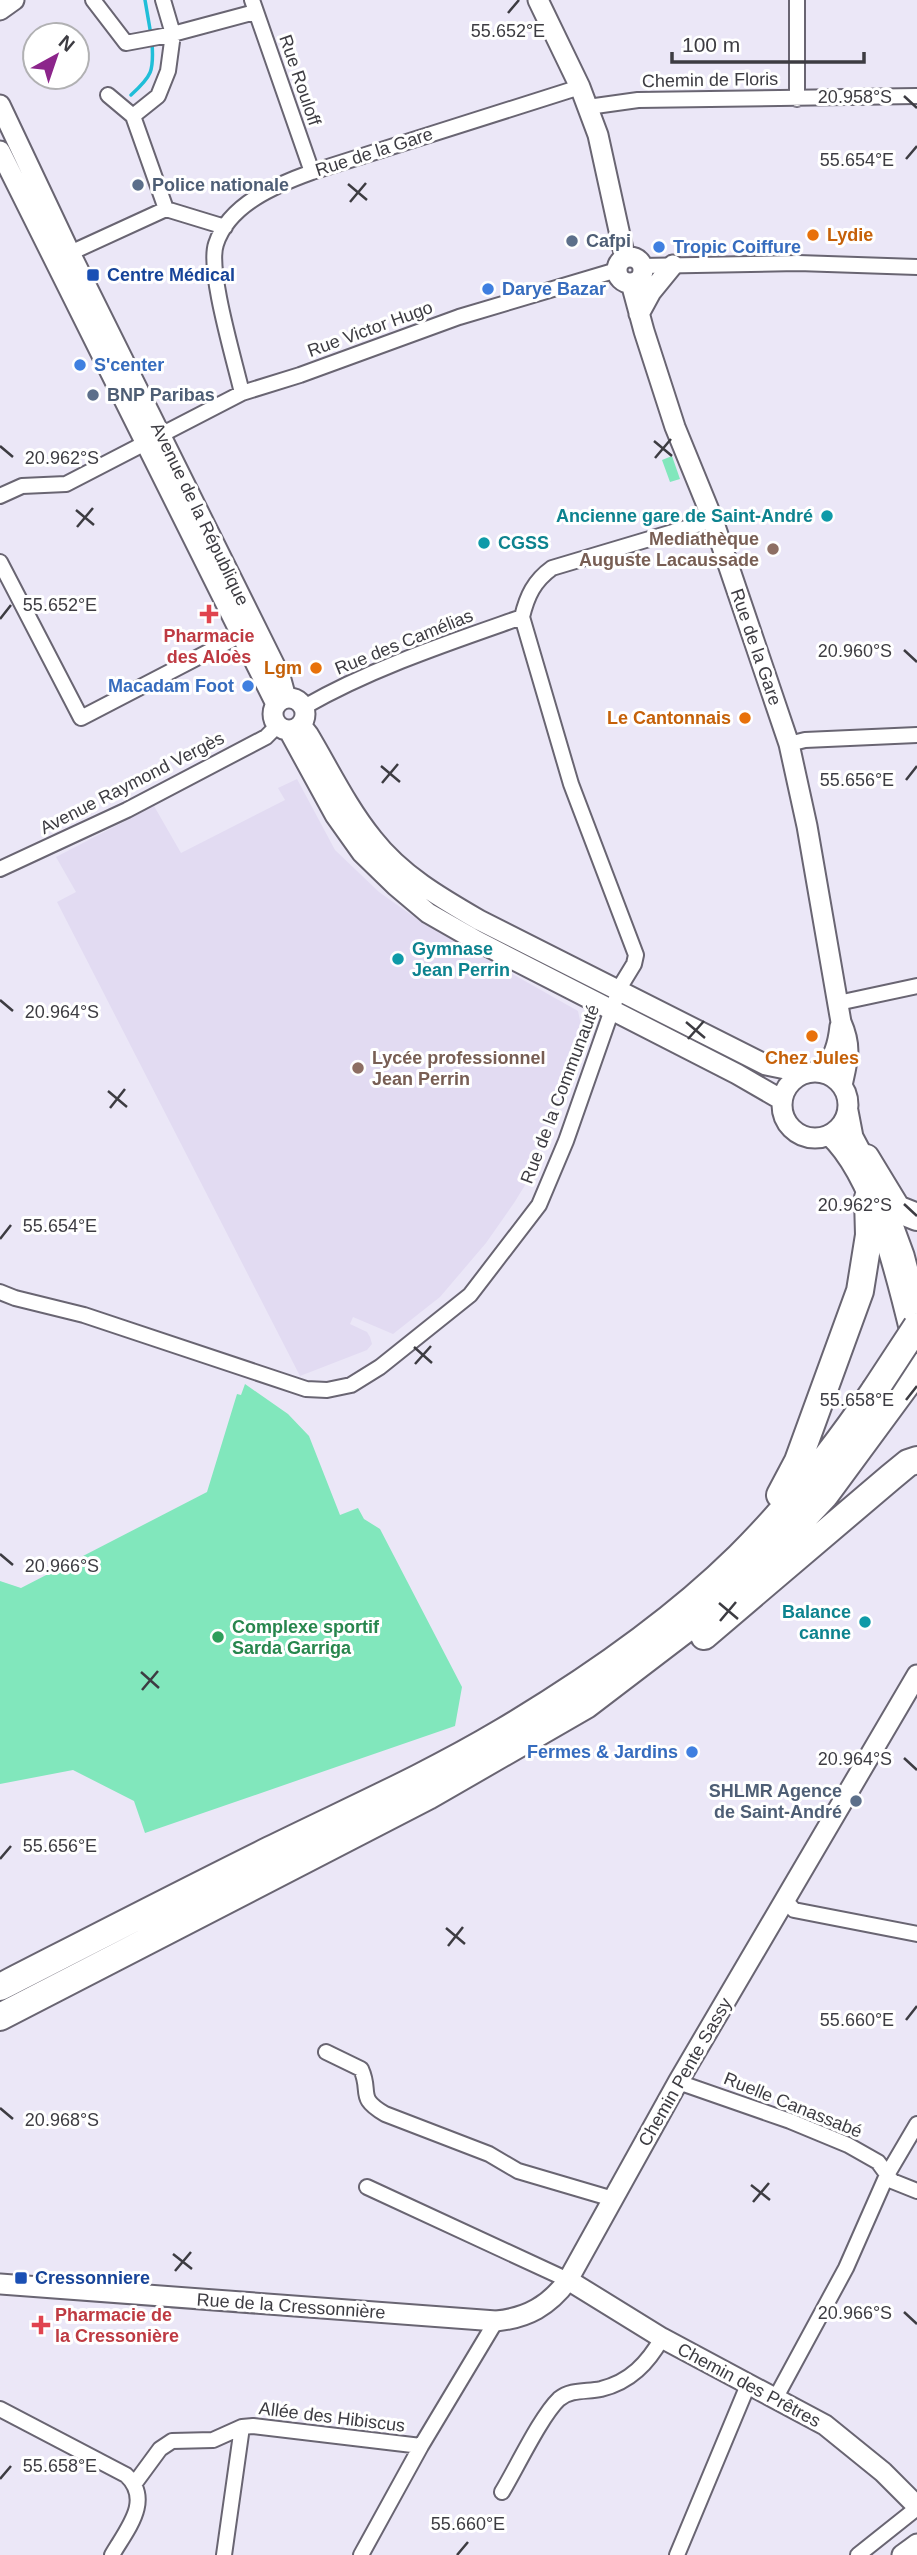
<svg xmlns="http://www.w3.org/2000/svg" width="917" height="2555" font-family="Arial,sans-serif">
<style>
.built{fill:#e2dbf2}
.green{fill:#81e7bc}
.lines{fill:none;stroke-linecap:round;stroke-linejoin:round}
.stream{stroke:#20bed8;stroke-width:3.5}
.street-casing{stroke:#696572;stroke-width:18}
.secondary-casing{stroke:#696572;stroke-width:23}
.highway-casing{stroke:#696572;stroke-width:30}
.street{stroke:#fff;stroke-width:14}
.secondary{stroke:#fff;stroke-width:19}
.highway{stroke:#fff;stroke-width:26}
.highway-bridge-casing{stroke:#696572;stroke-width:30;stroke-linecap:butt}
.highway-bridge{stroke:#fff;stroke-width:26}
.ticks{fill:none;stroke:#3d3c42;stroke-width:2.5}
.service-dot{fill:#5c6f8a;stroke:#fff;stroke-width:2.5}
.food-dot{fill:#e8710a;stroke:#fff;stroke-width:2.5}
.shop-dot{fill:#3f7fe0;stroke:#fff;stroke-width:2.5}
.transit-dot{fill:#1a4fb4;stroke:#fff;stroke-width:2.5}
.culture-dot{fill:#0f9aa8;stroke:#fff;stroke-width:2.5}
.education-dot{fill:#8d6e63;stroke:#fff;stroke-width:2.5}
.health-dot{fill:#e0444e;stroke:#fff;stroke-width:2.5}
.leisure-dot{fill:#2e9e5b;stroke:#fff;stroke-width:2.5}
.labels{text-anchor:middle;stroke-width:6;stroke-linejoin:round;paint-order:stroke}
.street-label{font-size:18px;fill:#3d3c42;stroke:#fff}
.service-label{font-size:18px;font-weight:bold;fill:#4e5e75;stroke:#fff;text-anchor:start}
.food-label{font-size:18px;font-weight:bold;fill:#c56008;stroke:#fff;text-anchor:end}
.shop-label{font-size:18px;font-weight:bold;fill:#366cbe;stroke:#fff;text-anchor:start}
.transit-label{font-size:18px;font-weight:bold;fill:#164399;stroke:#fff;text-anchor:start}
.culture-label{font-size:18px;font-weight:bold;fill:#0d838f;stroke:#fff;text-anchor:end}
.education-label{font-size:18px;font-weight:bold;fill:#785e54;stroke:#fff;text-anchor:end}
.health-label{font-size:18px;font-weight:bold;fill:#be3a42;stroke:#fff}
.leisure-label{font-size:18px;font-weight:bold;fill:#27864d;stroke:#fff;text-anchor:start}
.ticks-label{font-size:18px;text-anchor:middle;fill:#3d3c42;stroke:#fff;stroke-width:6;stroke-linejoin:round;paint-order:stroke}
</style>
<rect width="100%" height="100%" fill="#ebe7f7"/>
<path class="built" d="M297 779 335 850 379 892 424 924 578 1011 582 1030 581 1045 553 1127 535 1169 514 1203 486 1243 440 1297 393 1334 353 1317 350 1324 367 1332 370 1337 372 1344 367 1350 300 1376 57 902 76 892 56 857 154 806 181 853 285 800 278 788Z"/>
<path class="green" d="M672 456 680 479 670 482 662 460Z
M245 1384 288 1414 309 1436 340 1515 358 1508 364 1519 380 1529 462 1687 455 1726 145 1833 134 1801 73 1770 0 1784V1581L21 1588 207 1492 237 1394 241 1395Z"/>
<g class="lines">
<path class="stream" d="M145 0 151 35
M131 95C152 76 154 71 152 43"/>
<g class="street-casing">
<path id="street" d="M93 0 126 43 169 35 255 12
M252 0 312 172
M108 95 133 116 166 209
M797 99V0
M588 107 638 100 917 96
M133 116 158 96 168 71 173 34 163 0
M70 253 166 209 225 227
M642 266 798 263 917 267
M242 393C235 362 207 270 216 244 229 204 276 185 312 172L580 87
M0 496 22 486 66 484 242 393 300 375 459 317 617 270
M0 562 81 718 235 638 243 636
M304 707C372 668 448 643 522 617
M789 744 805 740 917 735
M0 869 127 810 266 737 277 726
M838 1003 917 986
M0 1292 15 1298 84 1315 306 1389 327 1390 351 1385 380 1367 470 1295 539 1205 566 1141 620 987 634 964 636 955 571 784 522 617C527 596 534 581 552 568L713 520
M785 1900 794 1910 917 1934
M326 2052 361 2069C372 2093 356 2097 385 2114L489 2154 518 2171 613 2199
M678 2082 790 2121 848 2145 878 2162 892 2181 917 2191
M367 2187 568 2280
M775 2399 846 2268 887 2175 917 2124
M0 2409 126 2475C153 2500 127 2529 112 2555
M135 2483 160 2449 172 2441 213 2440 242 2427 253 2426 421 2446
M502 2492C516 2469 541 2416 559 2399 571 2389 587 2392 601 2389 630 2382 648 2363 662 2338
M224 2555 242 2427
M361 2555 421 2446 496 2321
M677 2555 748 2385
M858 2555 917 2508"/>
</g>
<g class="secondary-casing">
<path id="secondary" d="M538 0 580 87 598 135 625 258
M0 10 14 0
M0 105 70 253 280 676 286 698
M0 151 276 704
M617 270a13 13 0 1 1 26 0a13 13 0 1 1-26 0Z
M631 283 644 331 675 427 713 520 789 744 807 826 841 1022C852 1047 848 1059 842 1085
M639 314 651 292 673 265
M273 714a16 16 0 1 1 32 0a16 16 0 1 1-32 0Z
M301 725 308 734C329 769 347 807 373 839 401 875 441 898 479 920L766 1065 805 1073
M289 731 335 815 362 853 396 886 428 913 477 941 737 1074 782 1100
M782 1105a33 33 0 1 1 66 0a33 33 0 1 1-66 0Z
M820 1072C834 1059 838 1045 840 1026
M848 1111 853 1137 871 1171
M829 1135C878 1181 901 1296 917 1361
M883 1198 904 1255 917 1304
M568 2280 662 2338 825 2425 883 2472 917 2506
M0 2284 496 2321C527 2318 549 2306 568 2280L678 2082 917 1675
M902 2555 917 2544"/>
</g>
<g class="highway-casing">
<path id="highway" d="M866 1158 897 1209 917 1217
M780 1495 798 1461 860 1291 869 1235 868 1198
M704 1636 891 1477 908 1463 917 1460
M0 1987C90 1941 179 1895 270 1850 347 1812 427 1777 501 1733 585 1683 669 1626 739 1557 789 1507 835 1449 875 1390
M0 2017 428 1796 586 1705 683 1631 768 1556 825 1495 917 1370"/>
</g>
<use href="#street" class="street"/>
<use href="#secondary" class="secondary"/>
<use href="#highway" class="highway"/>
<g class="highway-bridge-casing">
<path id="highway-bridge" d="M875 1390 917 1326"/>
</g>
<use href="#highway-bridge" class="highway-bridge"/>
</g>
<path class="ticks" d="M508 13 519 0M904 96 917 108M906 159 917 146M348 184 367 200M350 202 366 183M654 441 672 456M0 446 13 457M655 458 671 439M76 510 94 525M77 527 93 508M0 619 11 605M904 650 917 662M381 766 400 782M906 780 917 766M382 783 398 764M0 1000 13 1011M686 1022 705 1038M688 1039 704 1021M108 1091 127 1107M110 1108 125 1089M904 1204 917 1216M0 1239 11 1225M414 1347 432 1363M415 1364 431 1346M906 1400 917 1386M0 1554 13 1565M719 1603 738 1619M720 1621 736 1602M141 1672 159 1688M142 1690 158 1671M904 1758 917 1770M0 1859 11 1846M446 1928 465 1944M448 1946 463 1927M906 2020 917 2006M0 2108 13 2119M751 2185 770 2200M753 2202 769 2183M173 2254 192 2269M175 2271 191 2252M904 2312 917 2324M0 2479 11 2466M457 2555 468 2542"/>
<g class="service-dot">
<circle cx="138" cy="185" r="7"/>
<circle cx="572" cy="241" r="7"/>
<circle cx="93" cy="395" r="7"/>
<circle cx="856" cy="1801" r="7"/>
</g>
<g class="food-dot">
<circle cx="813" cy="235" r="7"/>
<circle cx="316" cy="668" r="7"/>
<circle cx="745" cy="718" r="7"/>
<circle cx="812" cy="1036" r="7"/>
</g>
<g class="shop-dot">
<circle cx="659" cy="247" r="7"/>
<circle cx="488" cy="289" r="7"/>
<circle cx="80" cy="365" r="7"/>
<circle cx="248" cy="686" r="7"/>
<circle cx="692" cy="1752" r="7"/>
</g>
<g class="transit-dot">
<rect x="86" y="268" width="14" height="14" rx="3.5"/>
<rect x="14" y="2271" width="14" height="14" rx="3.5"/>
</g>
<g class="culture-dot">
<circle cx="827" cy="516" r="7"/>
<circle cx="484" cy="543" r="7"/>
<circle cx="398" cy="959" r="7"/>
<circle cx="865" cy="1622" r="7"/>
</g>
<g class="education-dot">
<circle cx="773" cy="549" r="7"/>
<circle cx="358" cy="1068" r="7"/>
</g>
<g class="health-dot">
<path d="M205.5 603.5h7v7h7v7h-7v7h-7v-7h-7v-7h7z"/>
<path d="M37.5 2314.5h7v7h7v7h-7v7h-7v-7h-7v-7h7z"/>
</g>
<circle class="leisure-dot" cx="218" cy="1637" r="7"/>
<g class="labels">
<g class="street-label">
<text transform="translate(300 80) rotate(71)" y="6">Rue Rouloff</text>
<text transform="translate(710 80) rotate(-1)" y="6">Chemin de Floris</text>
<text transform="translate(374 152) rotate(-18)" y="6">Rue de la Gare</text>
<text transform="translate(370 329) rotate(-20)" y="6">Rue Victor Hugo</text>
<text transform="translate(200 514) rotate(64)" y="6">Avenue de la République</text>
<text transform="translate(404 642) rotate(-22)" y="6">Rue des Camélias</text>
<text transform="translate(756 647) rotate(71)" y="6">Rue de la Gare</text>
<text transform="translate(132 783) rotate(-27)" y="6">Avenue Raymond Vergès</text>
<text transform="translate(560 1094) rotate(-69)" y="6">Rue de la Communauté</text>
<text transform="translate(685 2072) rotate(-60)" y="6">Chemin Pente Sassy</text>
<text transform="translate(793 2105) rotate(22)" y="6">Ruelle Canassabé</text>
<text transform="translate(291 2306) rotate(4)" y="6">Rue de la Cressonnière</text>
<text transform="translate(749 2385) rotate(28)" y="6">Chemin des Prêtres</text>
<text transform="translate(332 2417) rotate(7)" y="6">Allée des Hibiscus</text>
</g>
<g class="service-label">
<text x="152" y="191">Police nationale</text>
<text x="586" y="247">Cafpi</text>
<text x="107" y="401">BNP Paribas</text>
<text x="842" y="1797" text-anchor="end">SHLMR Agence<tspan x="842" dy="21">de Saint-André</tspan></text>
</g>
<g class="food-label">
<text x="827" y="241" text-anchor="start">Lydie</text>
<text x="302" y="674">Lgm</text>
<text x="731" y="724">Le Cantonnais</text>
<text x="812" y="1064" text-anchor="middle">Chez Jules</text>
</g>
<g class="shop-label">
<text x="673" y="253">Tropic Coiffure</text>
<text x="502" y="295">Darye Bazar</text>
<text x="94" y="371">S'center</text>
<text x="234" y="692" text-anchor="end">Macadam Foot</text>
<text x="678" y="1758" text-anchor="end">Fermes &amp; Jardins</text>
</g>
<g class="transit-label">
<text x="107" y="281">Centre Médical</text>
<text x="35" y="2284">Cressonniere</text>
</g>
<g class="culture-label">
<text x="813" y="522">Ancienne gare de Saint-André</text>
<text x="498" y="549" text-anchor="start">CGSS</text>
<text x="412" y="955" text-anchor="start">Gymnase<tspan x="412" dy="21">Jean Perrin</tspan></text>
<text x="851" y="1618">Balance<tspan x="851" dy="21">canne</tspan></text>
</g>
<g class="education-label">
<text x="759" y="545">Mediathèque<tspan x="759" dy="21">Auguste Lacaussade</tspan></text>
<text x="372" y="1064" text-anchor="start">Lycée professionnel<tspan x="372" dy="21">Jean Perrin</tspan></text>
</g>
<g class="health-label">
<text x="209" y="642">Pharmacie<tspan x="209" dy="21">des Aloès</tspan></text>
<text x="55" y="2321" text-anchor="start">Pharmacie de<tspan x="55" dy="21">la Cressonière</tspan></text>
</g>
<g class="leisure-label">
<text x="232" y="1633">Complexe sportif<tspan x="232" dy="21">Sarda Garriga</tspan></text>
</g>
</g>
<g class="ticks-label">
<text x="508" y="37">55.652°E</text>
<text x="855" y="103">20.958°S</text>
<text x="857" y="166">55.654°E</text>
<text x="62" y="464">20.962°S</text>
<text x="60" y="611">55.652°E</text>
<text x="855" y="657">20.960°S</text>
<text x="857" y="786">55.656°E</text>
<text x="62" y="1018">20.964°S</text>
<text x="855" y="1211">20.962°S</text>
<text x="60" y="1232">55.654°E</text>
<text x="857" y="1406">55.658°E</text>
<text x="62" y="1572">20.966°S</text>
<text x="855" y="1765">20.964°S</text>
<text x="60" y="1852">55.656°E</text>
<text x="857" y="2026">55.660°E</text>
<text x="62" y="2126">20.968°S</text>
<text x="855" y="2319">20.966°S</text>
<text x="60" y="2472">55.658°E</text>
<text x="468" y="2530">55.660°E</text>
</g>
<g transform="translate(56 56) rotate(40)"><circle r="33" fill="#ffffff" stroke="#b1b1b3" stroke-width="2"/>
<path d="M0-5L12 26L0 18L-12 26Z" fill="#8c258b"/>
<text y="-10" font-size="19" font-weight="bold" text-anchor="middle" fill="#3d3c42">N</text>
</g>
<path d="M672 52v10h192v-10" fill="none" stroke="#3d3c42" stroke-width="3.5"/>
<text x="682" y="52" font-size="21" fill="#3d3c42" stroke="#ffffff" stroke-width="5" paint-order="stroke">100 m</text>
</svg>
